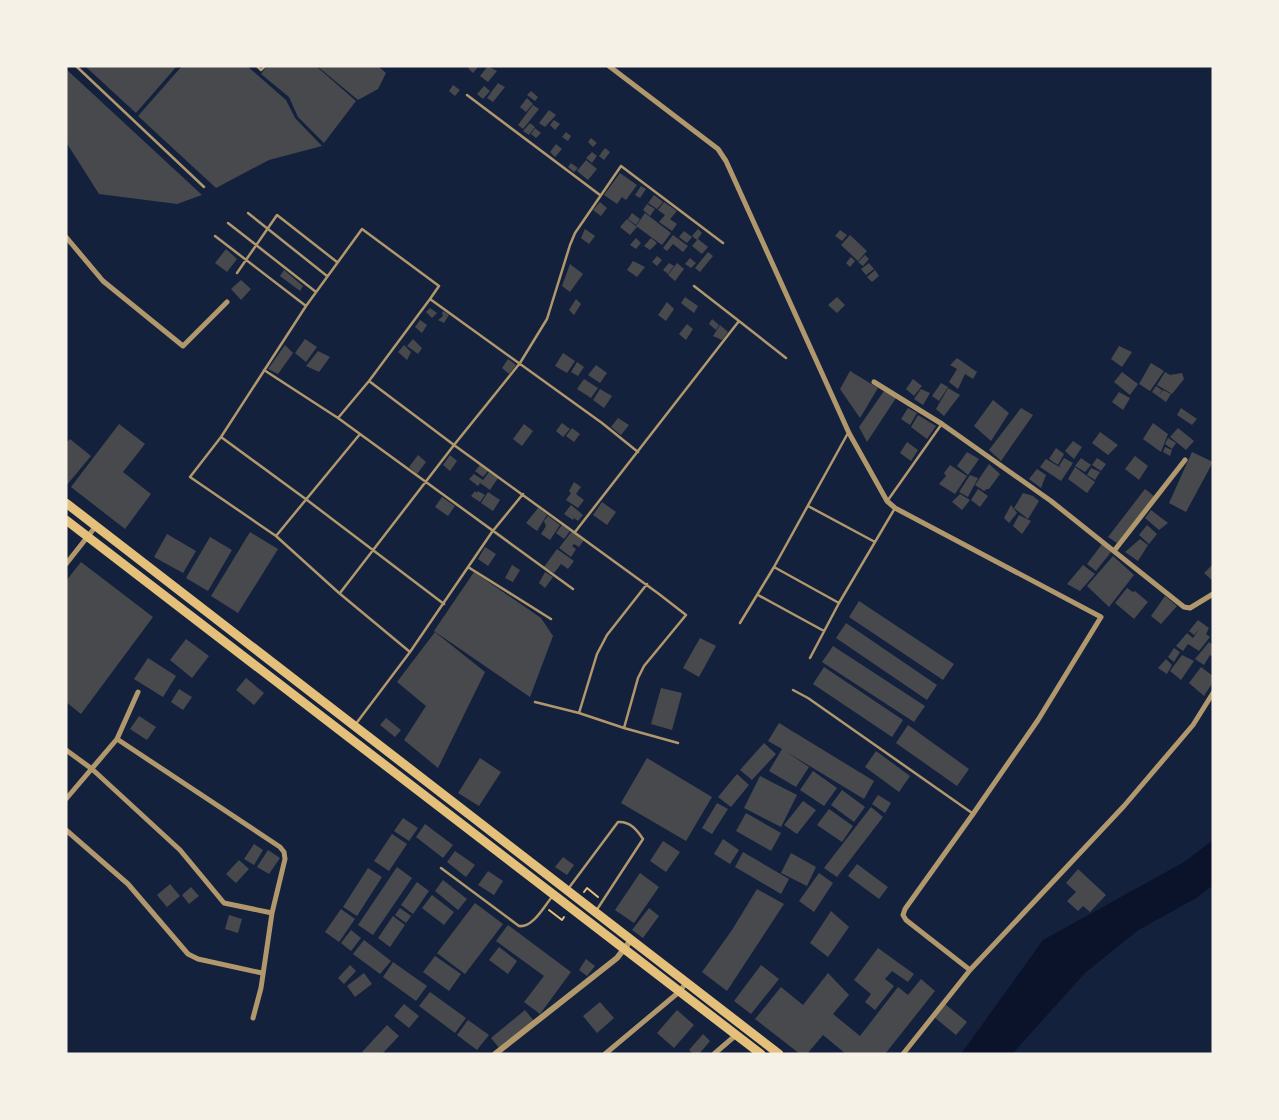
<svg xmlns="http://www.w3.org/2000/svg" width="1279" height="1120" font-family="Mulish,sans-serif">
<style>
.water{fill:#0b132b}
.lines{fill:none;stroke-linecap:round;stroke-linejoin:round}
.river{stroke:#0b132b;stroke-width:21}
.building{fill:#48494c}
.path{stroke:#e5c07b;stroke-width:2}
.service{stroke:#b1986c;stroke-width:2.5}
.minor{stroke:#b1986c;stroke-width:5}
.tertiary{stroke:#b1986c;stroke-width:6}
.trunk{stroke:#e5c07b;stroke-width:9}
</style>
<rect width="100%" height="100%" fill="#14213d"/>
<path class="water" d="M1213 840V863L1084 953 1022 1026 1005 1054H961L1043 940 1184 862Z"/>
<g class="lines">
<path class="river" d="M998 1054 1078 965 1133 921 1191 889 1213 872"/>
</g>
<path class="building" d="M87 66H177L136 113 86 67Z
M182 66H247L286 100 295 118 322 146 269 160 216 188 138 116Z
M267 66H316L356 101 324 143 298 117 289 97 261 74Z
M317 66H378L386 73 378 89 358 100Z
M470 66H479L473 73 468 68Z
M488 66 497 71 488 82 480 76Z
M66 69 202 195 177 204 99 194 66 142Z
M498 83 505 87 493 102 487 98Z
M453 85 460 90 455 96 449 91Z
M484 86 490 91 483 99 477 94Z
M531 91 538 97 535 101 527 95Z
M527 98 533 104 526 112 520 107Z
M533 105 539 109 523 129 518 125Z
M549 110 556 115 545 127 539 123Z
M554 120 560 124 555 130 550 125Z
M530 123 535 127 529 135 523 131Z
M535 128 541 133 536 138 531 134Z
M566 132 571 136 568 141 562 137Z
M591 138 597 143 593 147 588 142Z
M556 144 562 149 555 157 550 152Z
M605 148 610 152 604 160 599 156Z
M592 152 597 156 592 163 586 158Z
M586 160 597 169 588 180 577 171Z
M571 163 578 168 574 172 568 167Z
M620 173 637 185 626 200 622 197 617 204 604 195Z
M641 186 646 189 640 198 635 195Z
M654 195 663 202 657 209 648 203Z
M600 202 607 208 601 216 593 210Z
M664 202 677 211 670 219 677 224 672 231 659 222 665 215 658 210Z
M647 204 655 209 650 216 643 210Z
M632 213 640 219 636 225 628 219Z
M645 213 671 233 662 245 636 226Z
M627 219 637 227 630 235 620 227Z
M585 229 595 236 589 244 581 238Z
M698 229 702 233 697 240 692 236Z
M840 230 847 235 842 241 835 236Z
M684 231 692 237 687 243 679 237Z
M673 235 688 246 683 252 673 244 667 251 663 248Z
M850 235 867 251 858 261 841 245Z
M636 238 641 243 636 249 630 245Z
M651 238 657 243 650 250 644 246Z
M698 239 708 247 702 254 692 246Z
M226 249 237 259 227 272 215 263Z
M708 252 713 256 700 272 695 268Z
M865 255 869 259 863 266 858 262Z
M657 256 662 260 657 266 652 262Z
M851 257 855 261 850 267 846 263Z
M690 258 696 263 691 268 685 264Z
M633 261 645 267 637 277 627 270Z
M669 263 674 266 668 274 663 270Z
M677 263 684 269 675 281 668 275Z
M869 263 874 269 866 275 861 269Z
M570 264 583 274 570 292 562 286Z
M284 270 303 286 300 291 280 276Z
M875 270 879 276 872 282 867 277Z
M241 280 251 289 241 300 231 289Z
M685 297 698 306 694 313 681 303Z
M837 297 845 305 837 313 828 305Z
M576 299 581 304 574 315 569 310Z
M667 302 674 309 666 321 658 315Z
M430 308 437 313 432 318 426 312Z
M443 311 449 315 444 323 438 320 443 316 442 313Z
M712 319 719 325 716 330 709 324Z
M420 320 427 325 422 333 415 327Z
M687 324 693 329 686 340 679 334Z
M720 325 728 332 722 340 713 336Z
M305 339 317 347 306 362 295 353Z
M413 339 422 348 418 354 407 346Z
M285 345 293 353 278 374 268 369Z
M404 345 411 352 407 360 398 352Z
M1119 346 1132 352 1122 367 1111 359Z
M318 351 330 357 319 372 306 366Z
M563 353 575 361 567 373 555 366Z
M957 358 977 372 973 379 965 374 958 389 949 382 957 369 950 365Z
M508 359 516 365 509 374 502 368Z
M577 362 584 367 578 376 571 372Z
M1151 363 1164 371 1150 391 1139 384Z
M596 365 607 373 600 383 588 375Z
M850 371 878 388 860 418 840 389Z
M1122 372 1138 384 1130 395 1114 382Z
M1165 372 1170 375 1182 373 1184 379 1172 394 1157 385Z
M584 379 598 388 591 398 577 389Z
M913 379 922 386 914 396 906 389Z
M941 383 948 387 939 401 932 396Z
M1156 386 1162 390 1159 395 1163 390 1171 394 1166 402 1152 392Z
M948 388 960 395 944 416 936 409Z
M600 389 612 396 604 408 593 400Z
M921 389 930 393 923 405 914 399Z
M884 391 896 398 867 442 859 427Z
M1119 392 1130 398 1123 410 1112 402Z
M993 400 1009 413 991 441 974 426Z
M908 408 917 413 910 425 901 419Z
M1021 408 1033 415 1001 461 989 450Z
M1181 408 1197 419 1192 425 1177 415Z
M918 415 936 426 927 439 911 427Z
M618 418 629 425 621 435 611 427Z
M562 423 570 429 563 437 556 431Z
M1153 423 1168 434 1161 452 1143 439Z
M119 424 145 444 123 472 151 494 125 529 71 487Z
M524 424 533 431 522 446 513 439Z
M572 428 580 434 574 442 566 436Z
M1178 428 1194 441 1186 450 1170 437Z
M1100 432 1118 445 1108 455 1092 443Z
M1168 438 1176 443 1172 449 1165 444Z
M70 439 91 456 66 486V443Z
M1073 441 1082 447 1074 459 1065 451Z
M907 442 918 450 911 461 900 453Z
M1165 447 1172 450 1170 456 1163 452Z
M1056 448 1064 454 1058 465 1049 459Z
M967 452 979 459 968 475 957 466Z
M1192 452 1213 462 1186 512 1169 503Z
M418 455 426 462 417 474 409 467Z
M450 455 457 461 450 471 443 465Z
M1135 456 1148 466 1139 480 1125 469Z
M1064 458 1073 463 1061 481 1040 467 1046 459 1061 468 1059 466Z
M1081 458 1091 465 1085 472 1075 466Z
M1097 458 1106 464 1101 471 1092 465Z
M989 464 1000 474 989 489H987L984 491 975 485Z
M480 465 488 471 483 477 475 471Z
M950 465 967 476 955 494 939 484 946 476 944 473Z
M1075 467 1095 482 1087 493 1068 479Z
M1091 468 1100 472 1095 480 1087 475Z
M1037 469 1046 475 1041 488 1029 479Z
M489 472 498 478 490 490 480 483 478 486 469 479 474 474 483 480Z
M970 475 978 478 968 497 959 492Z
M574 482 581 487 576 494 584 500 578 508 566 500 571 493 569 491Z
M978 489 988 496 980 507 971 500Z
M1145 489 1155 497 1117 543 1108 537Z
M475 491 477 493 478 491 485 495 480 502 471 496Z
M488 492 500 500 493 511 481 503Z
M1023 493 1033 496 1039 501 1028 519 1014 508Z
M960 494 970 500 962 510 952 502Z
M442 497 455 506 448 516 435 507Z
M602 502 616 512 607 525 593 515Z
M571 505 583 515 578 521 574 518 573 520 564 514Z
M1011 505 1017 513 1009 523 1004 518Z
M538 508 547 515 537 531 526 523Z
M1151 510 1168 523 1159 530 1145 518Z
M1019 515 1031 521 1022 534 1013 526Z
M548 516 560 525 550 540 541 534 546 526 544 521Z
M562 525 570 531 564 539 556 533Z
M1147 525 1157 534 1149 544 1139 535Z
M572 531 584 540 579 547 574 544 572 546 576 549 571 557 559 548Z
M250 532 278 549 238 613 211 596Z
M167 534 196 551 183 573 154 557Z
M210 537 232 550 208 591 186 578Z
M1140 539 1148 545 1138 561 1125 552Z
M1102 544 1111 552 1096 571 1087 564Z
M485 547 496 554 488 566 478 559Z
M557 549 574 561 568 569 561 564 554 573 544 567Z
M1113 556 1134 575 1109 607 1087 586Z
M81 562 153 617 81 714 66 702V581Z
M1213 564V581L1204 573Z
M512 565 520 570 513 582 505 578Z
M1083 565 1095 574 1080 591 1067 584Z
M474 572 541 618 553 636 530 697 434 631Z
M545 572 553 577 545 588 539 583Z
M1127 588 1133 592 1135 591 1148 602 1134 619 1115 603Z
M1165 596 1177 606 1161 624 1151 616Z
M859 601 954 664 943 680 849 617Z
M1198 620 1209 628 1206 634 1210 637 1199 651 1188 644 1183 651 1176 646 1187 633 1193 638 1199 629 1194 635 1189 631Z
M846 623 937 685 927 700 836 638Z
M435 632 485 672 438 768 404 740 426 706 397 682Z
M700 638 716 646 699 677 683 668Z
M186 639 209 656 192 678 170 660Z
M1209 642 1213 645V657L1210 655 1204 665 1195 659Z
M833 646 925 706 914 722 822 662Z
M1174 648 1180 652 1174 662 1168 657Z
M1182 655 1194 661 1181 680 1170 671Z
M148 658 176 676 163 697 134 679Z
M1166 659 1172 665 1167 674 1158 668Z
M824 667 903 720 892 737 813 684Z
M1201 667 1213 676V682L1204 696 1189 683Z
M246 678 264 693 254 705 236 690Z
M661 688 682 693 672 730 651 724Z
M179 689 192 697 183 710 171 702Z
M139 716 156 727 147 740 130 729Z
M386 718 401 730 395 737 380 725Z
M779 723 874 781 864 799 785 751 809 767 796 787 769 771 782 749 768 741Z
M908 725 969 769 957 786 896 743Z
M764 743 776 754 752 780 740 770Z
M876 751 910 776 899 792 865 767Z
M480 758 501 772 479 806 458 793Z
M647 758 712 797 686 841 621 803Z
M813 771 837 788 824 806 800 790Z
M737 774 749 785 731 807 718 797Z
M760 776 797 795 781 827 744 808Z
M842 790 865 807 854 822 831 805Z
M878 795 891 803 885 813 872 804Z
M803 801 816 810 797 834 784 825Z
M717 803 728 809 712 834 702 828Z
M871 807 883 817 837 877 824 868Z
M829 809 853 826 842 842 817 825Z
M746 813 781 833 771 851 736 831Z
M403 818 418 828 409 841 394 831Z
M425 824 453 845 443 858 416 837Z
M392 834 407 844 389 871 374 861Z
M723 839 739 850 730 864 714 854Z
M663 841 680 852 666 872 650 861Z
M254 844 263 850 254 865 244 859Z
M268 850 280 858 269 874 257 867Z
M455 851 475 865 466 877 447 862Z
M743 852 789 879 781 894 735 867Z
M791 853 816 867 807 886 781 873Z
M563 857 574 865 567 875 555 867Z
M239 860 249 869 236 883 226 874Z
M857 864 888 887 879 899 848 876Z
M397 867 412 878 373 935 358 925Z
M368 868 382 877 357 916 343 907Z
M1078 869 1106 895 1090 912 1083 906 1078 911 1067 901 1076 892 1066 883Z
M488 871 503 881 494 895 478 885Z
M640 873 659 887 634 923 615 910Z
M819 873 833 883 814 912 799 901Z
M443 880 467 899 458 910 435 891Z
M417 882 429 891 413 914 401 905Z
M170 884 180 896 167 907 157 895Z
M191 887 199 896 189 904 182 895Z
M757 889 784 904 727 991 702 972 732 930Z
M432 895 454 912 444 925 422 908Z
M475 903 503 924 465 974 437 953Z
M400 908 411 916 406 923 395 915Z
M649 908 659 916 643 938 632 930Z
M341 909 355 919 339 942 325 932Z
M831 911 849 927 828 957 810 943Z
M229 915 242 919 238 933 225 929Z
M393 916 405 925 390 947 378 938Z
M508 925 571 972 540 1014 524 1002 544 976 496 941Z
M351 930 361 938 351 951 341 943Z
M364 940 391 961 380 974 353 954Z
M499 947 517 961 508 974 489 960Z
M878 948 914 974 908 982 892 971 885 979 894 986 875 1010 865 1002 871 994 854 980Z
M435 956 461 974 449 991 423 972Z
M586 959 595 966 587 976 579 970Z
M393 962 427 986 416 1001 383 977Z
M350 965 356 971 344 984 338 978Z
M761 965 779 979 751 1014 734 1001Z
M364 973 372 984 355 997 347 986Z
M828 973 849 995 833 1014 860 1036 898 987 908 995 921 979 935 991 885 1054H846L823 1035 807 1054H800L755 1019 781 987 803 1005Z
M430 992 466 1018 455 1033 419 1006Z
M600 1002 614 1018 597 1033 583 1016Z
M404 1004 419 1016 409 1028 394 1016Z
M945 1004 967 1022 956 1035 934 1017Z
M525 1010 534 1021 500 1049 491 1038Z
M677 1010 694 1025 674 1048 657 1033Z
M468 1020 489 1035 477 1050 457 1035Z
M387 1025 399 1036 382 1054H365L362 1052Z
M703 1034 710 1041 699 1054H693L689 1050Z"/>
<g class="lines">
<path class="path" d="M584 892 587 888 598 897
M549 910 562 920 564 917"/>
<path class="service" d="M76 66 204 187
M257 66 261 70 265 66
M467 95 600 195
M248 213 327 276
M228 223 316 292
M215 236 306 306
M237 273 277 215 337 262
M694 286 739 321
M264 370 338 418 573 589
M369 381 454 445 659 594 686 615 644 666 638 678 624 728 579 713 535 702
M338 418 369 381 430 299 602 423 638 452
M221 437 307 500 444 604
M888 500 941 425
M808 506 875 542
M575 532 739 321 786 358
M276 536 360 434
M468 567 551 619
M774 567 839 603
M340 593 454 445 520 363 547 319 570 245 575 233 621 166 723 243
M758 595 824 631
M740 623 774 567 848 433
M410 652 339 593 276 536 190 477 221 437 306 306 362 229 439 286 430 299
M810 658 839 603 895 508
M793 690 808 698 972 813
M579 713 597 654 607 635 647 584
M355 725 410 652 492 532 523 494
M624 728 678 743
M441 868 519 926C533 928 544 906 552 897
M568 889 618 822C630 821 637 830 643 839L596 911"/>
<path class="minor" d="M609 66 718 149 726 161 849 433 887 501 895 508 1101 617 1038 720 973 814 905 909 903 915 906 920 970 970
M66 237 103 281 183 346 227 302
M874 382 942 424 1051 501 1184 607 1190 608 1213 594
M1114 551 1185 460
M66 564 96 526
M117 739 280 847 284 852 285 859 272 913 261 988 253 1018
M66 750 92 769 180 850 224 903 272 913
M66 799 117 739 138 692
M66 830 128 884 188 954 198 959 262 973
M605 1054 679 992 686 983
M714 1054 736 1035
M903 1054 970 970 1124 806 1193 725 1213 693"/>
<path class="tertiary" d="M495 1054 617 958 631 940"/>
<path class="trunk" d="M66 503 779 1054
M66 520 761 1054"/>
</g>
<rect width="1279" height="1120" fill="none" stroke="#f6f1e7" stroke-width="135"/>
</svg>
